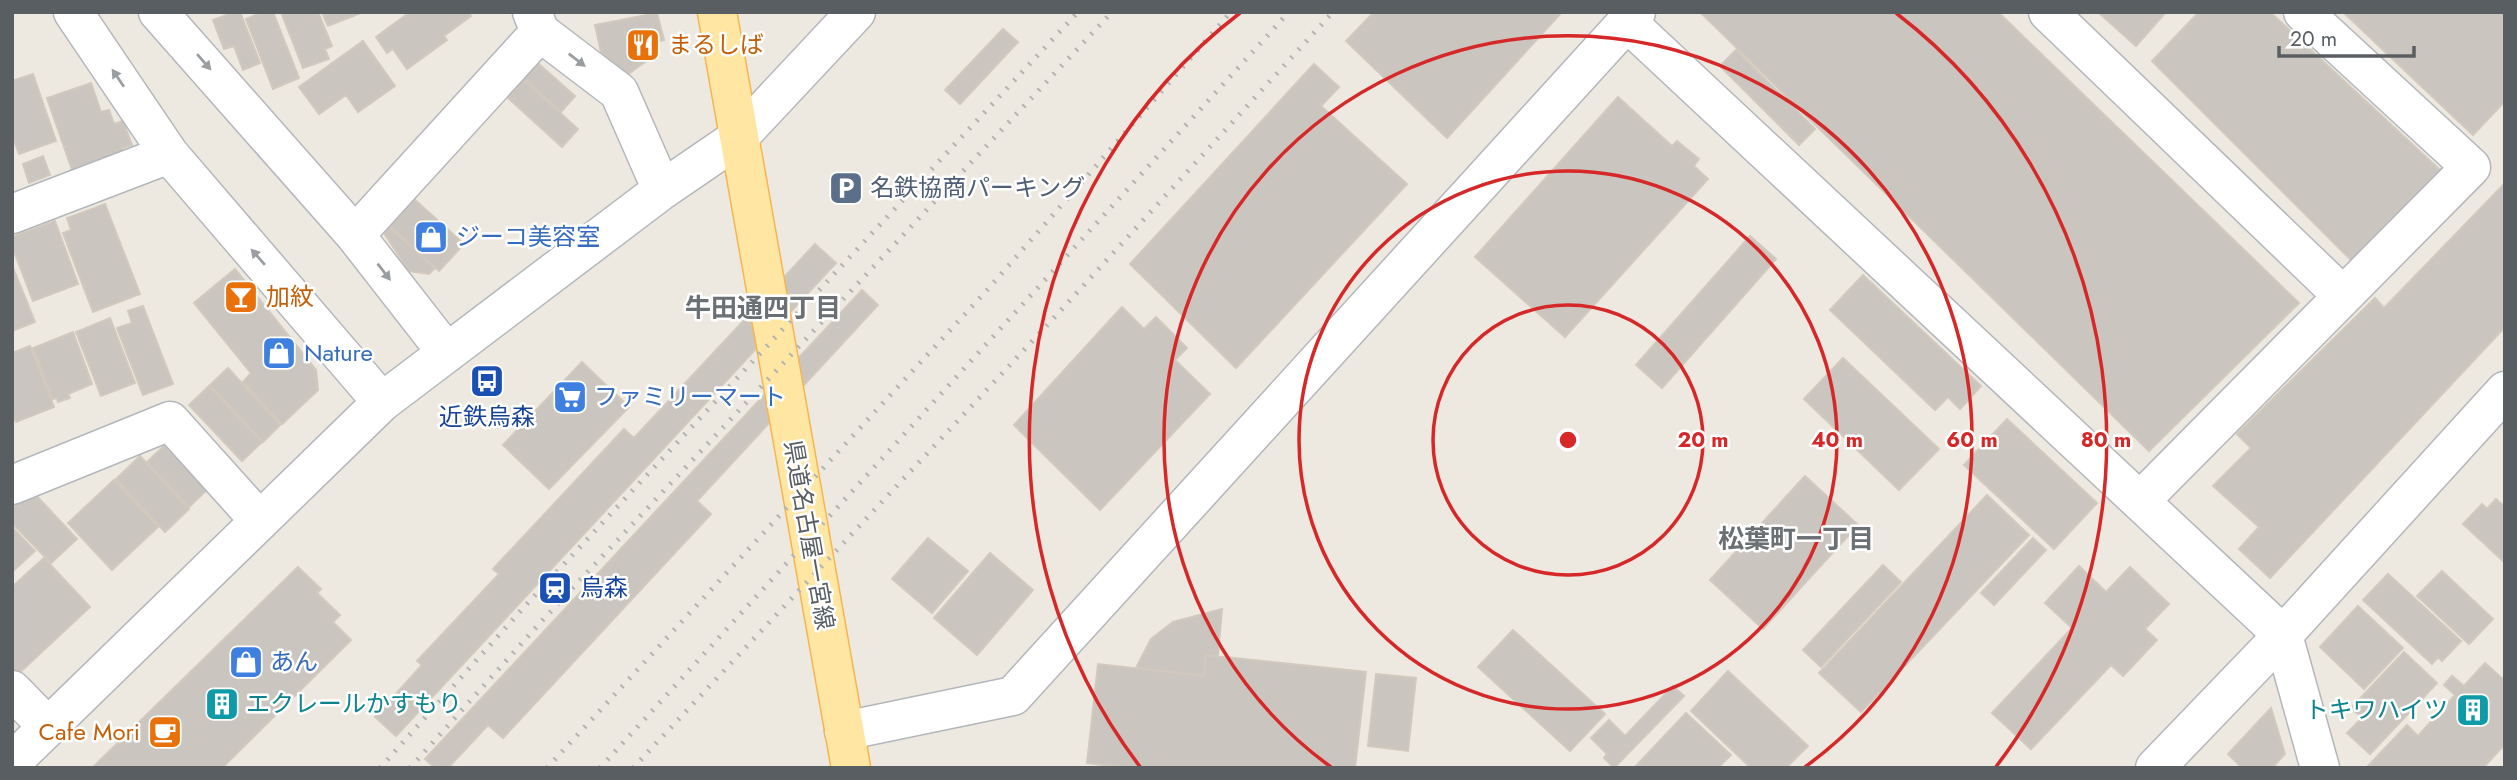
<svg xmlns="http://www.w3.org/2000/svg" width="2517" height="780" font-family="Jost,'Noto Sans JP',sans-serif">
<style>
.building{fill:#cac5bf;stroke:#d2c9be;stroke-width:2}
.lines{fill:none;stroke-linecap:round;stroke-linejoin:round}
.minor-casing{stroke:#b3b7bc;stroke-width:41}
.major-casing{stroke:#f7b54f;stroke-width:41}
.minor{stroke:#fff;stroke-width:38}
.major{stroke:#ffe6a3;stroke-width:38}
.rail{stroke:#b2b3b3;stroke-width:5;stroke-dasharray:2 9;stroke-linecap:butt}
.oneway{fill:#9b9ea1}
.ring{fill:none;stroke:#d62828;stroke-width:3.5}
.labels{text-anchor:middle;stroke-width:5;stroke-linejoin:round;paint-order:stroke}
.food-label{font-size:24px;fill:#c56008;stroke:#fff;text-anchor:start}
.service-label{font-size:24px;fill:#4e5e75;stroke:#fff;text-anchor:start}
.shop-label{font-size:24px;fill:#366cbe;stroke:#fff;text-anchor:start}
.transit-label{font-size:24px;fill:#164399;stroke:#fff}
.street-label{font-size:24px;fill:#595e62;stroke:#fff}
.culture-label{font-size:24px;fill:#0d838f;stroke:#fff;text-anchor:start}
.neighbourhood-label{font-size:26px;font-weight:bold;fill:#6a7074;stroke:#fff}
.centre{fill:#d62828;stroke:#fff;stroke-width:3.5}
.ring-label{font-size:21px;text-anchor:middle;font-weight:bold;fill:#d62828;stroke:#fff;stroke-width:5;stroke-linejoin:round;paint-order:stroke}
</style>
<rect width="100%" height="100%" fill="#ede9e0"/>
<path class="building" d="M234 12H240L260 63 243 70 234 46 224 49 213 20Z
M263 12H273L299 78 273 89 246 19Z
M281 12H318L332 46 325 49 329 59 303 68Z
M322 12H363L328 26Z
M410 12H468L471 16 444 36 447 40 407 69 393 49 387 53 376 37Z
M1374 12H1562L1447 138 1346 41Z
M1700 12H1998L2299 303 2149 451Z
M2098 12H2166L2136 46Z
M2199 12H2270L2440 170 2351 260 2152 61Z
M2343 12H2505V101L2473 135Z
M657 13 664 40 654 42 656 54 627 75 601 52 595 25Z
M1003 29 1018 42 960 104 945 90Z
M363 41 395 86 358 112 346 95 319 114 299 87Z
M1736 50 1815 129 1799 145 1720 66Z
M531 57 575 96 561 112 517 72Z
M1314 64 1339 87 1321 106 1407 184 1236 368 1130 264Z
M33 74 56 141 19 154 12 135V81Z
M524 80 578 129 562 147 508 98Z
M91 83 101 112 109 110 114 124 123 121 132 145 122 148 123 152 72 170 47 98Z
M1618 97 1672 146 1677 141 1699 159 1694 166 1708 179 1565 337 1475 257Z
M43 156 50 175 29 183 23 164Z
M2505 183V327L2270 578 2239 549 2259 527 2213 486 2251 448 2237 434 2375 298 2384 308Z
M414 199 464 244 439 271 390 226Z
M105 204 140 294 93 312 63 233 71 230 67 218Z
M55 221 78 284 33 301 12 246V237Z
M389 227 435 268 429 274 409 271 384 233Z
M1750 236 1776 259 1662 388 1636 365Z
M815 244 836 263 396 736 375 717 422 665 417 661 499 574 493 569 624 429 634 438Z
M12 265 35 322 12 331Z
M235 269 316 370 318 390 282 424 243 382 251 373 194 303Z
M1863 275 1981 386 1960 409 1948 397 1935 410 1830 310Z
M862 290 878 305 697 501 711 514 503 738 488 725 448 768H435L425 759Z
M143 306 173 384 143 395 117 328 132 323 128 311Z
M1122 307 1144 329 1156 317 1187 348 1175 360 1210 394 1100 510 1014 425Z
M110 318 135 383 101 396 76 332Z
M73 332 92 384 68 394 70 398 58 402 57 398 53 399 33 348Z
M30 346 54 407 16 422 12 411V353Z
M1843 358 1939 449 1899 490 1804 399Z
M582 362 629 407 549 489 503 445Z
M228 368 280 425 263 442 210 385Z
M209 386 262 442 242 461 189 405Z
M2007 419 2097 503 2054 549 1964 465Z
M168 442 210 487 189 507 147 462Z
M140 456 189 509 165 532 116 479Z
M1805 476 1858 525 1763 629 1710 580Z
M114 480 158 527 112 570 68 523Z
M32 491 77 539 51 563 12 523V509Z
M1987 495 2029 535 1861 712 1819 673Z
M2496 499 2505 507V563L2463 524 2482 504 2487 509Z
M12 527 35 551 12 572Z
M928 538 968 571 932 613 892 579Z
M2033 538 2046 550 1994 605 1981 593Z
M990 553 1033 590 977 655 934 618Z
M44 558 90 607 16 676 12 672V587Z
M1883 565 1901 582 1821 667 1803 650Z
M2079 566 2106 592 2130 567 2169 604 2145 629 2157 640 2123 676 2111 665 2031 749 1992 713 2072 628 2045 603Z
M298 567 321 589 317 593 340 615 333 622 351 640 222 768H92Z
M2442 571 2493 619 2469 644 2417 596Z
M2388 574 2461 641 2442 661 2438 657 2432 664 2363 600Z
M2358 606 2403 648 2364 689 2320 647Z
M1222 609 1218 656 1206 655 1204 676 1136 668 1151 639 1173 622Z
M1513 630 1605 714 1570 751 1478 667Z
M2404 652 2437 683 2370 754 2347 733 2362 718 2351 708Z
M1206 655 1366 672 1355 768H1130L1087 763 1098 664 1204 676Z
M2485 663 2505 681V744L2483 768H2366L2407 725 2418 736 2455 695 2444 685 2452 676 2464 686Z
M1728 671 1808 746 1786 768H1751L1691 711Z
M1376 674 1416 678 1408 751 1368 746Z
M1673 686 1684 696 1614 768 1604 758 1607 754 1591 738 1609 720 1625 736Z
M2271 708 2285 754 2272 768H2242L2228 754Z
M1686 713 1731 755 1718 768H1634Z"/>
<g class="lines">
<g class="minor-casing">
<path id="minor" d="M73 12 169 154 382 402
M158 12 355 235 447 353
M532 12 540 32 619 92 662 190
M2048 12 2343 296
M1627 22 2283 635 2320 768
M12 214 169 154
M355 235 540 32
M12 485 170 421 260 521
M2140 501 2471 167 2303 12
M12 690 48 727
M844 731 1013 696 1636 12
M12 762 382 402 662 190 738 138 856 12
M2155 768 2283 635 2505 391"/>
</g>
<g class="major-casing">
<path id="major" d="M717 12 851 768"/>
</g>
<use href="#minor" class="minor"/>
<use href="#major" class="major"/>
<path class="rail" d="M380 768 525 606 1078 12
M410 768 539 624 1112 12
M547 768 988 289 1231 12
M600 768 1289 12
M633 768 1052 320 1333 12"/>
</g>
<defs><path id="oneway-solid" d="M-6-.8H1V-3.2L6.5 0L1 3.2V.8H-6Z" transform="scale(1.75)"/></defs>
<g class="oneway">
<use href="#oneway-solid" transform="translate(577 60) rotate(38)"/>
<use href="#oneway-solid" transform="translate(204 62) rotate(49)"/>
<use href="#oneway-solid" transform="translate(118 78) rotate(-124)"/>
<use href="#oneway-solid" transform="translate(258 257) rotate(-131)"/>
<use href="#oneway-solid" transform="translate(384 272) rotate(52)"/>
</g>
<g class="ring">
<circle cx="1568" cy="440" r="135"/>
<circle cx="1568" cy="440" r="269"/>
<path d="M1331 767A404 404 0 1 1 1805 767"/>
<path d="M1141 768A538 538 0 0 1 1240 13M1896 13A538 538 0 0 1 1995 768"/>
</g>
<defs>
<g id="restaurant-square" transform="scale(1.75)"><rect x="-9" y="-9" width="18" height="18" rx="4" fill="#e8710a" stroke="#fff"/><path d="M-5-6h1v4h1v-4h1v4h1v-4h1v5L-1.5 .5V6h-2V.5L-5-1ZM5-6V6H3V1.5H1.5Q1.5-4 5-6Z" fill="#fff"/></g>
<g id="parking-square" transform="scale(1.75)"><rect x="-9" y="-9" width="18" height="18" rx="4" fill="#5c6f8a" stroke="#fff"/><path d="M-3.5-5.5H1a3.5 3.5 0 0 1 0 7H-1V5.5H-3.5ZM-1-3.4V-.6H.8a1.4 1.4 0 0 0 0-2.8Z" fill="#fff"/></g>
<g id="shop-square" transform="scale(1.75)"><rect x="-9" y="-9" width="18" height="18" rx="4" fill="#3f7fe0" stroke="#fff"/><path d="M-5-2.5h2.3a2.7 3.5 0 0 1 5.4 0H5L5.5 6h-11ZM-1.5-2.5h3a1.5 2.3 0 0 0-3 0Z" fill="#fff"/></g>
<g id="bar-square" transform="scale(1.75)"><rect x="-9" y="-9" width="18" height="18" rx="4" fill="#e8710a" stroke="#fff"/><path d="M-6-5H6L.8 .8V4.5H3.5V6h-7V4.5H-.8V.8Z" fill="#fff"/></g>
<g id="bus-square" transform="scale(1.75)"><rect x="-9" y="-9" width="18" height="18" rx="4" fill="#1a4fb4" stroke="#fff"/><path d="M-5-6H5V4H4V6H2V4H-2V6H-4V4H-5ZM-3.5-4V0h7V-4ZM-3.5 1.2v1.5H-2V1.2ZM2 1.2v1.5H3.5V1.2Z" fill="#fff"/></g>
<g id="supermarket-square" transform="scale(1.75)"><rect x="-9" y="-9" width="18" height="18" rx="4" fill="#3f7fe0" stroke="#fff"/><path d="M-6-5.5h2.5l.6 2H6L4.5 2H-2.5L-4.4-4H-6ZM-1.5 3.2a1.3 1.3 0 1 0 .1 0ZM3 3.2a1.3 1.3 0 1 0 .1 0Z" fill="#fff"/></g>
<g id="station-square" transform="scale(1.75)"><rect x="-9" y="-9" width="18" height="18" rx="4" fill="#1a4fb4" stroke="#fff"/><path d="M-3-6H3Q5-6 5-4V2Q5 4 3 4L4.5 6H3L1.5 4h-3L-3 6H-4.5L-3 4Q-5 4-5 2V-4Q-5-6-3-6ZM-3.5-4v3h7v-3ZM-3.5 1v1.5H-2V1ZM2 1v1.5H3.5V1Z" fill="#fff"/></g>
<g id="building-square" transform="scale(1.75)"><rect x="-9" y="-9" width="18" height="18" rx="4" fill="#0f9aa8" stroke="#fff"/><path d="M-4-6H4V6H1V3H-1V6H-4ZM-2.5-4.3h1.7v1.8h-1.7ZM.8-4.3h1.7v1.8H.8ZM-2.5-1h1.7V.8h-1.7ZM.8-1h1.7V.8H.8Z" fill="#fff"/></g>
<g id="cafe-square" transform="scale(1.75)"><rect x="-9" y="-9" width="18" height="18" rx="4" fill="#e8710a" stroke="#fff"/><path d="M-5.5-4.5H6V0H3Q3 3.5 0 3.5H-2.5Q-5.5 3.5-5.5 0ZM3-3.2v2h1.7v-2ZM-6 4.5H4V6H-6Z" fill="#fff"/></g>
</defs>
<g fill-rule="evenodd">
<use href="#restaurant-square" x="643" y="45"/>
<use href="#parking-square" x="846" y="188"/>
<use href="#shop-square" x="431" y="237"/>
<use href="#bar-square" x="241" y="297"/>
<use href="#shop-square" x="279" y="353"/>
<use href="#bus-square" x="487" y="381"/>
<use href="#supermarket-square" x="570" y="397"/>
<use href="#station-square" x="555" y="588"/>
<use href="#shop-square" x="246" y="662"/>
<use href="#building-square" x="222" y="704"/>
<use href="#building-square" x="2473" y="710"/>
<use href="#cafe-square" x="165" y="732"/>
</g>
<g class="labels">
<g class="food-label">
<text x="668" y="53">まるしば</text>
<text x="266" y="305">加紋</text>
<text x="140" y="740" text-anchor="end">Cafe Mori</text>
</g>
<g class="service-label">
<text x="870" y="196">名鉄協商パーキング</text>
</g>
<g class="shop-label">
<text x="456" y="245">ジーコ美容室</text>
<text x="304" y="361">Nature</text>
<text x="594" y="405">ファミリーマート</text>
<text x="270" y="670">あん</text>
</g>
<g class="transit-label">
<text x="487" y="425">近鉄烏森</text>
<text x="580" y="596" text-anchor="start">烏森</text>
</g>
<g class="street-label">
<text transform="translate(809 535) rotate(80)" y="8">県道名古屋一宮線</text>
</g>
<g class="culture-label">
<text x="246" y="712">エクレールかすもり</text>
<text x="2448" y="718" text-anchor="end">トキワハイツ</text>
</g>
<g class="neighbourhood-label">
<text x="763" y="317">牛田通四丁目</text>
<text x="1796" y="548">松葉町一丁目</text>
</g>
</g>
<circle cx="1568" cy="440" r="10" class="centre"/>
<g class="ring-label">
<text x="1703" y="447">20 m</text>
<text x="1837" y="447">40 m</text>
<text x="1972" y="447">60 m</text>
<text x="2106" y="447">80 m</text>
</g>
<rect width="2517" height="780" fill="none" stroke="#595e62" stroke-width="28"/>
<path d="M2279 46v10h135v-10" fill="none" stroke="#595e62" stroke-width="3.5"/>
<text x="2290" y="46" font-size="21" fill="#595e62" stroke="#ffffff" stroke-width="5" paint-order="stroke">20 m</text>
</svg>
